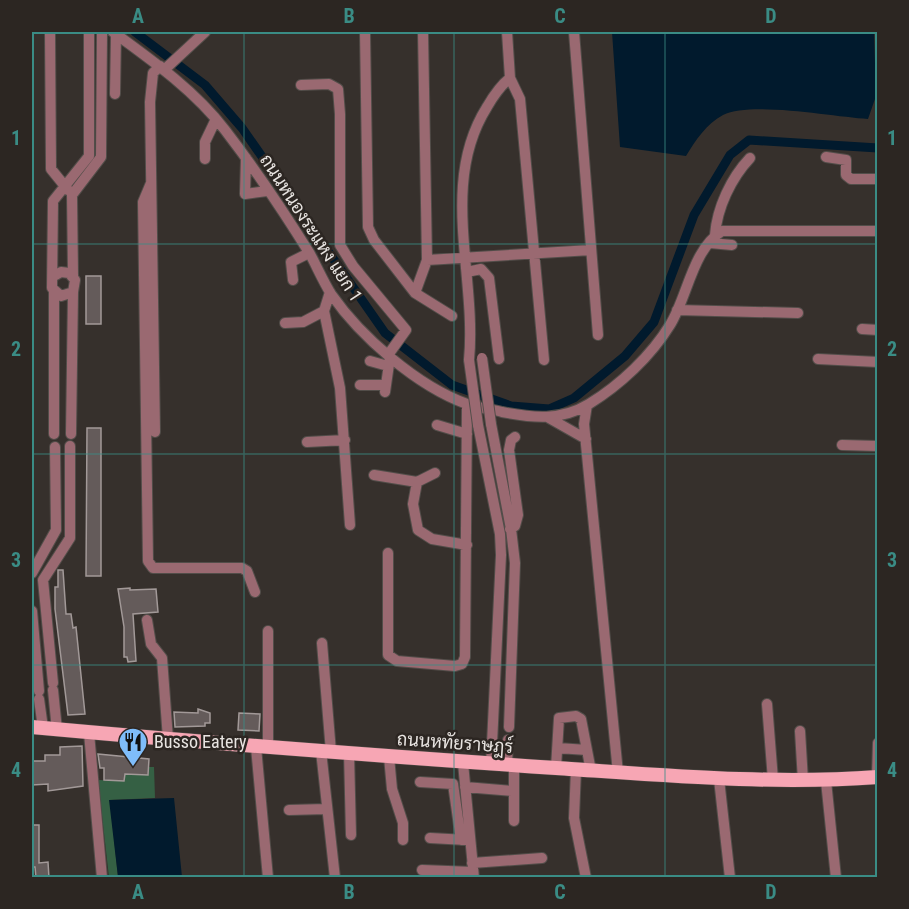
<svg xmlns="http://www.w3.org/2000/svg" width="909" height="909" font-family="'Roboto Condensed',Sarabun,sans-serif">
<style>
.green{fill:#356044}
.water{fill:#011a2d}
.lines{fill:none;stroke-linecap:round;stroke-linejoin:round}
.canal{stroke:#011a2d;stroke-width:9}
.building{fill:#645b5a;stroke:#a29998;stroke-width:1.5}
.minor-casing{stroke:#524d49;stroke-width:12}
.major-casing{stroke:#524d49;stroke-width:15}
.minor{stroke:#9a6971;stroke-width:10}
.major{stroke:#f7a6b4;stroke-width:14}
.minor-bridge-casing{stroke:#524d49;stroke-width:12;stroke-linecap:butt}
.minor-bridge{stroke:#9a6971;stroke-width:10}
.grid{fill:none;stroke:#3a8c85;stroke-width:1.5;stroke-opacity:0.55}
.labels{text-anchor:middle;stroke-width:5;stroke-linejoin:round;paint-order:stroke}
.street-label{font-size:18px;fill:#e8e4e1;stroke:#2c2622}
.poi-label{font-size:18px;fill:#e8e4e1;stroke:#2c2622;text-anchor:start}
.neatline{fill:none;stroke:#3a8c85;stroke-width:2}
.grid-label{font-size:20px;text-anchor:middle;font-weight:bold;fill:#3a8c85}
</style>
<rect width="100%" height="100%" fill="#36302c"/>
<path class="green" d="M149 767H154L155 798 110 800 118 877H109L98 780 124 781 125 774 148 775Z"/>
<path class="water" d="M612 32H874L876 96 868 119C833 117 752 101 723 115 706 124 696 140 686 156L620 147Z
M174 798 182 877H118L109 800Z"/>
<g class="lines">
<path class="canal" d="M135 32 205 85 242 128 385 333 452 385 511 406 549 409 574 398 625 356 654 322 694 215 730 155 749 140 878 148"/>
</g>
<path class="building" d="M86 276H101V324H86Z
M87 428H101V576H86Z
M58 570H63L66 614H71L73 628 76 627 85 714 68 715 55 609V587H58Z
M130 588V590L156 589 158 612 133 614 136 661 128 662 127 657H124V627L118 589Z
M198 709 210 713V723H205V726L175 727 174 712 198 713Z
M239 713 260 714 259 731 238 730Z
M82 746 83 786 48 791V784L32 785V761H45V755H60V747Z
M98 754 149 759 148 775 125 774 124 781 104 780V768H100Z
M32 825H39V863L48 862 49 878H36L35 867H32Z"/>
<g class="lines">
<g class="minor-casing">
<path id="minor" d="M50 32 51 169 68 190
M113 32C153 61 195 91 225 130 255 169 284 212 310 254 317 267 323 281 331 294 361 337 417 386 467 404 478 408 491 409 502 412 533 418 561 421 589 404 620 385 651 356 670 325 688 296 692 250 722 231H878
M365 32 368 227 374 240 415 293 427 260 423 32
M574 32 598 335
M164 70 205 32
M510 78 520 99 544 360
M301 85 329 84 338 89 340 114V245L353 266 406 330 388 355
M115 94 116 33
M826 157 846 160V175L851 179H878
M246 158 245 194 267 191
M205 159V142L216 119
M151 183 143 202 148 561 153 568H242L247 571 255 592
M715 235C717 208 731 178 750 158
M710 243 732 245
M427 260 591 250
M467 272 481 269 489 278 499 359
M54 276 61 272 69 273 75 280 73 292 61 296 52 288 53 201 89 156V32
M73 276 72 195 101 157 102 32
M293 280 291 262 309 253
M54 292V434
M330 292 324 311 340 388 350 525
M415 293 452 316
M677 310 798 313
M285 323 303 322 324 311
M862 329 878 330
M818 359 878 362
M469 360C477 276 439 183 487 107 494 95 500 86 510 78L507 32
M370 361 388 366
M360 385H385
M385 392 390 357
M587 405 584 424 618 773
M549 418 586 439
M491 424 511 529 515 563 509 727
M437 425 467 434
M478 425 500 534 501 555 491 765
M155 432 150 102 153 73 160 66
M71 434 73 292
M307 442 345 440
M842 445 878 446
M374 475 417 482 413 504 418 530 432 539 467 545
M417 482 435 473
M510 529 515 526 518 515 509 450 511 440 515 437
M388 553V655L397 661 455 666 462 664 465 657 467 404
M32 573 56 530 55 447
M32 611 39 691
M147 620 151 644 162 658 168 739
M322 643 331 752
M53 683 43 580 70 538V446
M53 690 57 730
M39 699 43 728
M767 704 773 780
M800 731 803 781
M89 733 102 878
M256 747 268 878
M268 748V631
M558 748 587 750
M321 751 335 878
M349 753 351 835
M389 757 392 789 403 823V840
M463 763 474 878
M507 765 508 740
M514 765V821
M556 768 559 718 576 716 581 719 591 771
M576 769 574 818 586 878
M877 777 878 743
M719 779 730 878
M826 781 836 878
M420 782 453 784 461 840
M465 787 512 791
M289 810 326 809
M430 838 467 840
M472 863 542 858
M422 870 473 872"/>
</g>
<g class="major-casing">
<path id="major" d="M32 727C206 743 381 756 556 768 663 775 770 785 878 777"/>
</g>
<use href="#minor" class="minor"/>
<use href="#major" class="major"/>
<g class="minor-bridge-casing">
<path id="minor-bridge" d="M482 358 491 424
M469 360 478 425"/>
</g>
<use href="#minor-bridge" class="minor-bridge"/>
</g>
<path class="grid" d="M244 32V878M454 32V878M665 32V878M32 244H878M32 454H878M32 665H878"/>
<defs>
<g id="restaurant-pin" transform="scale(1.5)"><path d="M0 17L-7.5 6A9.5 9.5 0 1 1 7.5 6Z" fill="#7fbdfa" stroke="#2c2622"/><path d="M-5-6h1v4h1v-4h1v4h1v-4h1v5L-1.5 .5V6h-2V.5L-5-1ZM5-6V6H3V1.5H1.5Q1.5-4 5-6Z" fill="#111"/></g>
</defs>
<g fill-rule="evenodd">
<use href="#restaurant-pin" x="133" y="742"/>
</g>
<g class="labels">
<g class="street-label">
<text transform="translate(311 228) rotate(57)" y="6">ถนนหนองระแหง แยก 1</text>
<text transform="translate(455 743) rotate(4)" y="6">ถนนหทัยราษฎร์</text>
</g>
<g class="poi-label">
<text x="154" y="748">Busso Eatery</text>
</g>
</g>
<rect width="909" height="909" fill="none" stroke="#2c2622" stroke-width="66"/>
<rect x="33" y="33" width="843" height="843" class="neatline"/>
<g class="grid-label">
<text x="138" y="23">A</text>
<text x="349" y="23">B</text>
<text x="560" y="23">C</text>
<text x="771" y="23">D</text>
<text x="16" y="145">1</text>
<text x="892" y="145">1</text>
<text x="16" y="356">2</text>
<text x="892" y="356">2</text>
<text x="16" y="567">3</text>
<text x="892" y="567">3</text>
<text x="16" y="777">4</text>
<text x="892" y="777">4</text>
<text x="138" y="899">A</text>
<text x="349" y="899">B</text>
<text x="560" y="899">C</text>
<text x="771" y="899">D</text>
</g>
</svg>
